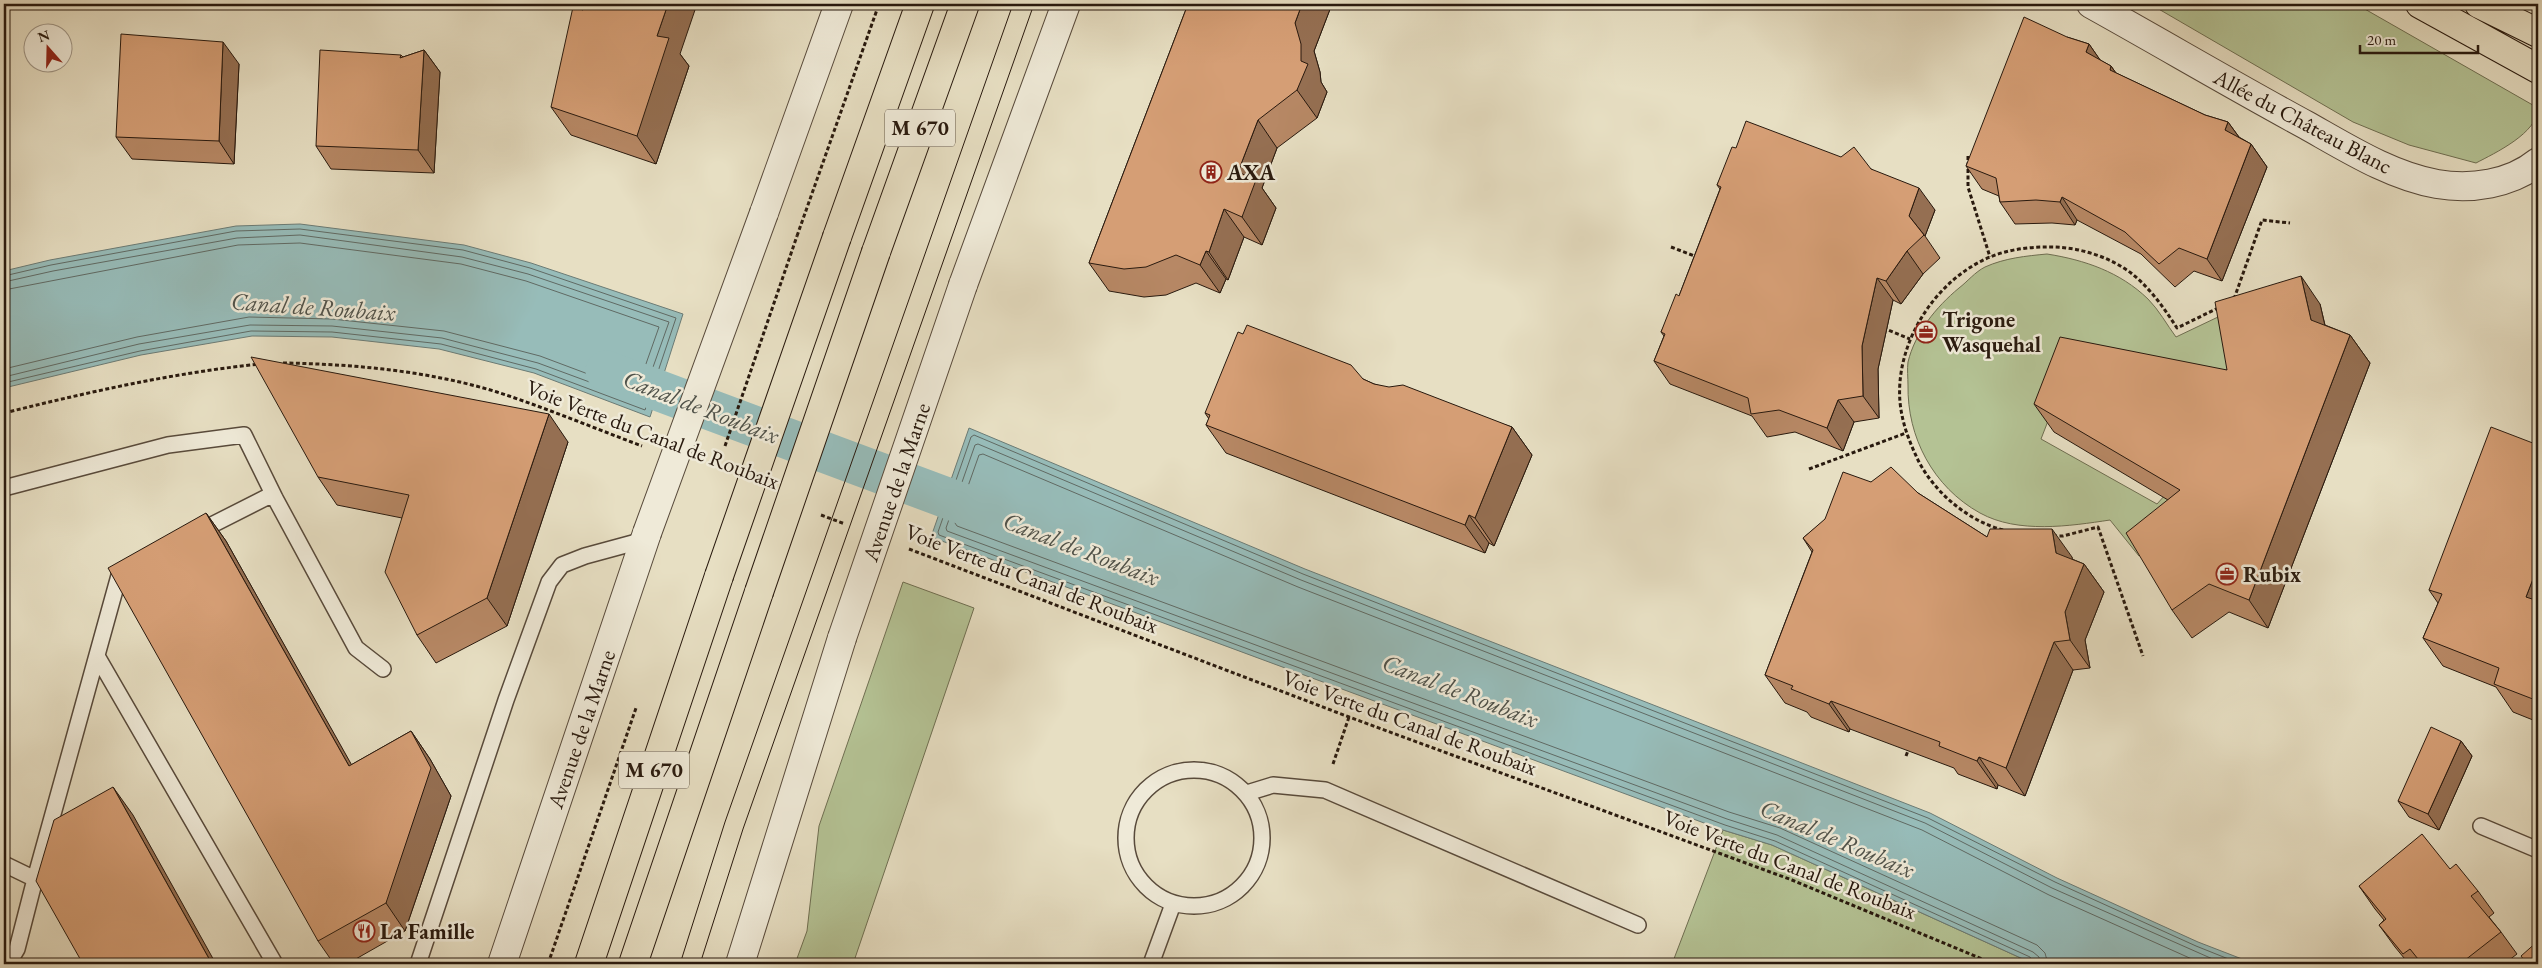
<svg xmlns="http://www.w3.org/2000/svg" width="2542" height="968" font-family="'EB Garamond',serif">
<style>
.green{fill:#b4c294;stroke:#6e6e51}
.water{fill:#97bcb9;stroke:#6b7b75}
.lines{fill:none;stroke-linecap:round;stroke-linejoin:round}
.shore{stroke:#606a64;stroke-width:1}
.canal{stroke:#97bcb9;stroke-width:41}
.service-casing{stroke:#584a3b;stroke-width:18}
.minor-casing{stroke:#584a3b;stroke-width:30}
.tertiary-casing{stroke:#584a3b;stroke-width:30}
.primary-casing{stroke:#28190e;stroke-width:30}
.trunk-casing{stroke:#28190e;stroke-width:30}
.path{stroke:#28190e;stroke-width:3;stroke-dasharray:4 2.5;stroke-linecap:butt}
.service{stroke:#efead8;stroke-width:15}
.minor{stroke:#efead8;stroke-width:28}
.tertiary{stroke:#efead8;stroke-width:28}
.primary{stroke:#e7dfc3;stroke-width:28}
.trunk{stroke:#e7dfc3;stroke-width:28}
.tram{stroke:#28190e;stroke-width:1}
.tertiary-bridge-casing{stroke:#584a3b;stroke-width:30;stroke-linecap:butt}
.primary-bridge-casing{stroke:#28190e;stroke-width:30;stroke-linecap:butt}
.path-bridge{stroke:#28190e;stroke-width:3;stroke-dasharray:4 2.5;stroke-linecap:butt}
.tertiary-bridge{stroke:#efead8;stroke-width:28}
.primary-bridge{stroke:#e7dfc3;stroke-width:28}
.wall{fill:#b78865;stroke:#28190e}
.shaded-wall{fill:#956f52;stroke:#28190e}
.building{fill:#d59e75;stroke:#28190e}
.labels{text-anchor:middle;stroke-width:5;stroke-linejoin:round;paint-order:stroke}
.shield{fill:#efead8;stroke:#64584b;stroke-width:1}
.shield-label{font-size:21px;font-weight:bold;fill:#28190e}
.street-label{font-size:22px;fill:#28190e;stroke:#efead8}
.poi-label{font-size:22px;font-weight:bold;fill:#28190e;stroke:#efead8;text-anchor:start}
.water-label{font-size:24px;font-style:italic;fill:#4f524a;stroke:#efead8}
</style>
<rect width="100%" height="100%" fill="#e7dfc3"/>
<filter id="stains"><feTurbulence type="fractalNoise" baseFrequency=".004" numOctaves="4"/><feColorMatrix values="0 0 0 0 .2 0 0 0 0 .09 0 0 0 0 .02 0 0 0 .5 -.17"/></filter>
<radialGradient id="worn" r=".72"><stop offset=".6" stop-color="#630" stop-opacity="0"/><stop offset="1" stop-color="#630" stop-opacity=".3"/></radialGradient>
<path class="green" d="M2150 4H2356L2538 108C2538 133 2495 153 2476 163L2409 145 2353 122Z
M2047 254C2085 260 2120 272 2148 299 2159 310 2167 325 2176 337L2218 317 2236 394 2074 354 2041 439 2157 504 2174 485 2155 547 2139 556 2110 520C2070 526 2018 534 1980 513 1933 487 1907 437 1908 385 1908 378 1907 369 1908 362 1915 333 1936 307 1959 288 1967 282 1975 272 1985 267 2005 258 2026 256 2047 254Z
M903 582 974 608 853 964H795L807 931 819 826Z
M1723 830 1772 845 2034 964H1672Z"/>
<path class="water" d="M300 224 464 245 531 263 683 314 650 417 534 373 439 349 332 337 252 336 141 355 4 388V271L50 260 236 226Z
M969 428 1305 569 1930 813 2057 878 2198 942 2255 964H2034L1772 845 1723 830 931 537Z"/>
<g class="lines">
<path class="shore" d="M4 276 51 265 236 231 300 229 463 250 530 268 676 318 645 410 536 369 441 344 332 332 251 331 140 351 4 383
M4 282 53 271 237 238 300 235 462 257 528 274 669 322 641 401 538 363 442 338 332 326 250 325 139 344 4 377
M4 290 238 245 300 243 461 264 526 281 659 327 636 392 540 356 444 331 332 319 249 317 137 337 4 369
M2034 964 2030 957 1775 841 1725 825 939 535 938 532 971 437 974 435 1303 574 1928 818 2055 882 2196 946 2241 964
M2040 964 2039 957 2033 952 1777 835 1727 819 947 531 946 528 975 445 978 444 1301 580 1925 823 2052 888 2224 964
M2048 964 2045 953 2037 945 1780 828 1729 812 957 526 955 523 979 455 983 454 1298 587 1922 830 2049 895 2203 964"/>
<path class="canal" d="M606 371 998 517"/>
<g class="service-casing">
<path id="service" d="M4 488 168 445 244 435 275 498 356 648 383 669
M196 533 273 494
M97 656 275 964
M1126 838a68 68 0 1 1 136 0a68 68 0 1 1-136 0Z
M1247 793 1273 785 1325 790 1638 925
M2481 826 2538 850
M4 864 35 879 120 572 127 568
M8 964 17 949 35 879
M418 964 506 700 549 582 562 565 585 556 644 540
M1151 964 1173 904"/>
</g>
<g class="minor-casing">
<path id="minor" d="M2091 4C2163 44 2234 86 2306 125 2347 148 2391 176 2437 184 2471 190 2511 184 2538 162"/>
</g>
<g class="tertiary-casing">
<path id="tertiary" d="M764 213 839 4
M963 285 1066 4
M502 964 647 533
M740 964 842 638"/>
</g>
<g class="primary-casing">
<path id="primary" d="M837 237 920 4
M876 252 965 4
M589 964 719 576
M633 964 759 592"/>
</g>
<g class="trunk-casing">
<path id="trunk" d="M2420 4 2538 69
M2479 4 2538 33"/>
</g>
<path class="path" d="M1968 156V187L1990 257
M797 236 879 4
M1671 247 1697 257
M2234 299 2262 220 2290 223
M1883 328 1910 339
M283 363C354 364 429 371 497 392 546 408 594 428 642 446
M4 413C89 392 172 373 260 364
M1809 469 1906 433
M821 515 845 524
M2003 530C1968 521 1934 492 1918 460 1909 441 1902 423 1900 402 1895 343 1935 280 1990 257 2007 250 2027 247 2046 247 2074 246 2107 255 2131 273 2150 288 2164 308 2177 328L2218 308
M2053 536H2063L2098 527 2143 656
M909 549 1349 717 1792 880 1994 964
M1906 756 1909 748
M1333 764 1349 717
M548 964 636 708"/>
<use href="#service" class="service"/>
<use href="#minor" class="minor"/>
<use href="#tertiary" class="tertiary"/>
<use href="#primary" class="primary"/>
<use href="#trunk" class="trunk"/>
<path class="tram" d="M680 964 725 822 1013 4
M700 964 743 829 1034 4"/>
<g class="tertiary-bridge-casing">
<path id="tertiary-bridge" d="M647 533 764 213
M842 638 963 285"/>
</g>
<g class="primary-bridge-casing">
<path id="primary-bridge" d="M719 576 837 237
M759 592 876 252"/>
</g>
<path class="path-bridge" d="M725 446 797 236"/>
<use href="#tertiary-bridge" class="tertiary-bridge"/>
<use href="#primary-bridge" class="primary-bridge"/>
</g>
<path class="wall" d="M1188 4H1332L1314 51 1320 72 1321 82 1327 92 1317 118 1277 148 1262 188 1276 208 1262 245 1244 237 1228 280 1226 279 1220 293 1196 283 1166 295 1144 297 1109 291 1089 263Z
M2067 37 2089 44 2100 60 2111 66 2116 73 2205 115 2228 122 2239 137 2251 144 2267 167 2222 281 2194 271 2175 287 2141 254 2077 220 2075 225 2052 223 2015 224 2000 202 1999 196 1982 189 1966 166Z
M424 50 440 72 434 173 331 169 316 146 401 55 403 57Z
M680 54 689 66 656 164 571 135 551 107Z
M239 64 234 164 132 159 116 137Z
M1736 148 1871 169 1935 210 1925 236 1940 258 1923 274 1901 304 1893 300 1878 369 1879 418 1854 422 1843 451 1795 432 1767 437 1752 416 1670 384 1654 361 1664 336 1661 332 1679 296 1720 189 1717 185Z
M2320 304 2325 325 2350 335 2370 363 2268 628 2229 612 2192 638 2172 610 2168 500 2054 432 2034 404 2227 370Z
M1363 379 1374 384 1512 427 1532 455 1494 546 1489 543 1485 553 1226 453 1206 425 1209 419 1205 413Z
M568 442 507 626 436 663 417 635 402 518 337 505 318 477Z
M2538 445V722L2513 712 2496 687 2443 666 2423 638 2438 603 2429 590Z
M1871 482 1918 493 1987 537 2072 557V559L2084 564 2104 592 2085 640 2090 668 2073 670 2025 796 1998 785 1997 789 1958 774 1954 768 1850 729 1849 732 1811 717 1807 712 1785 703 1765 675 1812 552 1803 538Z
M206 513 226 541 351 765 411 731 430 759 451 796 405 931 347 964H334L318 941Z
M2461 741 2472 756 2439 830 2409 817 2398 801Z
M2450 869 2478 891 2494 913 2489 917 2501 932 2517 954 2504 964H2409L2395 947 2379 925 2384 920 2375 909 2359 886Z"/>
<path class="shaded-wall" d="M668 4H697L680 54 689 66 656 164 637 136 657 36Z
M1302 4H1332L1314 51 1320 72 1321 82 1327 92 1317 118 1297 90 1295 23Z
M223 42 239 64 234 164 219 141Z
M2089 44 2105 67 2086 52Z
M424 50 440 72 434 173 418 150Z
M2111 66 2127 89 2110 70Z
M1258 120 1277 148 1262 188 1276 208 1262 245 1242 217 1238 172Z
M2228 122 2244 144 2225 130Z
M2251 144 2267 167 2222 281 2207 259Z
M1919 188 1935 210 1925 236 1909 216Z
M2062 197 2077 220 2075 225 2060 202Z
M1224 209 1244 237 1228 280 1209 252Z
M1206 251 1226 279 1220 293 1200 265Z
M1907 251 1923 274 1901 304 1886 281Z
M2301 276 2320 304 2330 348 2311 320Z
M1877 278 1893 300 1878 369 1879 418 1863 396 1862 346Z
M2350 335 2370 363 2268 628 2249 600Z
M1838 400 1854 422 1843 451 1827 428Z
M549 414 568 442 507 626 487 598Z
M1512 427 1532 455 1494 546 1475 518Z
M206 513 226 541 368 794 349 766Z
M1469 515 1489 543 1485 553 1465 525Z
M2052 529 2072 557 2075 581 2056 553Z
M2084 564 2104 592 2085 640 2090 668 2070 640 2065 612Z
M2538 566V614L2526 597Z
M2054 642 2073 670 2025 796 2006 768Z
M1831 701 1850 729 1849 732 1829 704Z
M411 731 430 759 451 796 405 931 386 903Z
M2461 741 2472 756 2439 830 2428 814Z
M1979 757 1998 785 1997 789 1977 761Z
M113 787 133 815 216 964H212Z"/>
<path class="building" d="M585 4H668L657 36 669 38 637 136 551 107 573 7 583 10Z
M1188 4H1302L1295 23 1301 44V61L1308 64 1297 90 1258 120 1238 172 1256 180 1242 217 1224 209 1209 252 1206 251 1200 265 1176 255 1146 267 1124 269 1089 263Z
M2024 17 2067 37 2089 44 2086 52 2111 66 2110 70 2205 115 2228 122 2225 130 2251 144 2207 259 2179 248 2159 264 2125 232 2062 197 2060 202 2036 200 2000 202 1996 178 1966 166Z
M121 34 223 42 219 141 116 137Z
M320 50 401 55 400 58 424 50 418 150 316 146Z
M1746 121 1841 157 1854 147 1871 169 1919 188 1909 216 1924 235 1907 251 1886 281 1877 278 1862 346 1863 396 1838 400 1827 428 1779 410 1751 414 1748 398 1654 361 1665 334 1661 332 1676 294 1679 296 1721 187 1717 185 1732 147 1736 148Z
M2301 276 2311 320 2350 335 2249 600 2209 584 2172 610 2126 533 2180 490 2034 404 2060 337 2227 370 2215 302Z
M1247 325 1351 365 1363 379 1374 384 1389 387 1403 385 1512 427 1475 518 1469 515 1465 525 1206 425 1210 415 1205 413 1238 332 1243 334Z
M251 357 549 414 487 598 417 635 385 572 409 495 318 477Z
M2491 427 2538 445V566L2526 597 2538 601V701L2494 684 2499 668 2423 638 2442 594 2429 590Z
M1891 467 1918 493 1987 537 1990 529H2052L2056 553 2084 564 2065 612 2070 640 2054 642 2006 768 1979 757 1977 761 1939 746 1940 742 1831 701 1829 704 1791 689 1793 686 1765 675 1813 550 1803 538 1825 519 1843 472 1871 482Z
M206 513 349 766 411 731 431 768 386 903 318 941 108 568Z
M2431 727 2461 741 2428 814 2398 801Z
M113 787 212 964H83L36 881 54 820Z
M2422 834 2450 869 2456 864 2478 891 2471 896 2501 932 2460 964H2422L2410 949 2403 954 2379 925 2386 919 2359 886Z
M2538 941V964H2527L2521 956Z"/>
<defs>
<g id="building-ring" transform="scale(1.125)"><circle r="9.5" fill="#efead8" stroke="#8f2418" stroke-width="1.5"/><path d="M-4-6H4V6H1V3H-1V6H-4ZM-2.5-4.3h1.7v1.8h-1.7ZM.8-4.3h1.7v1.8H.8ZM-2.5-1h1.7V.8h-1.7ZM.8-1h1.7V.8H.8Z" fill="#8f2418"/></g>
<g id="office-ring" transform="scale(1.125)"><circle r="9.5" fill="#efead8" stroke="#8f2418" stroke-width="1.5"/><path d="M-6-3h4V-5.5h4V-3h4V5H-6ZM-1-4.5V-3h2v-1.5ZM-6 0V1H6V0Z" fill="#8f2418"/></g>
<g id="restaurant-ring" transform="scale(1.125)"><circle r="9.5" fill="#efead8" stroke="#8f2418" stroke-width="1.5"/><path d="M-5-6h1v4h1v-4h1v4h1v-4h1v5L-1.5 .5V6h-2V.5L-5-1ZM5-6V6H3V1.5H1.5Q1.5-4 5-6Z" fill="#8f2418"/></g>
</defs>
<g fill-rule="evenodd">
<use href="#building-ring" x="1211" y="172"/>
<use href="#office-ring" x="1926" y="332"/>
<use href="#office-ring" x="2227" y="574"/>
<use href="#restaurant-ring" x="364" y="931"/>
</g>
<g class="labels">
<g class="shield">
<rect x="885" y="109.5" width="70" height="37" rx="4"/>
<rect x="619" y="751.5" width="70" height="37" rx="4"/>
</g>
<g class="shield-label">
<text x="920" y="135">M 670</text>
<text x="654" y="777">M 670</text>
</g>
<g class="street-label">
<text transform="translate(2303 121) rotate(28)" y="8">Allée du Château Blanc</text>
<text transform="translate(653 434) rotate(21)" y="8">Voie Verte du Canal de Roubaix</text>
<text transform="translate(896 482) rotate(-71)" y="8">Avenue de la Marne</text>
<text transform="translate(1032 578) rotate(21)" y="8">Voie Verte du Canal de Roubaix</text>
<text transform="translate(1410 722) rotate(20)" y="8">Voie Verte du Canal de Roubaix</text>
<text transform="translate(581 729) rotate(-71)" y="8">Avenue de la Marne</text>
<text transform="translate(1790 864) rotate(21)" y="8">Voie Verte du Canal de Roubaix</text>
</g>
<g class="poi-label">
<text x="1227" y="180">AXA</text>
<text x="1942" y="327">Trigone<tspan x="1942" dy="25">Wasquehal</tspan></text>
<text x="2243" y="582">Rubix</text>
<text x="380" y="939">La Famille</text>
</g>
<g class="water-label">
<text transform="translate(313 307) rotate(4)" y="8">Canal de Roubaix</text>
<text transform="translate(701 407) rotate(21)" y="8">Canal de Roubaix</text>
<text transform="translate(1081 549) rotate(21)" y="8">Canal de Roubaix</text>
<text transform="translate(1460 691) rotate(21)" y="8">Canal de Roubaix</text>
<text transform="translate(1837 839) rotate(23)" y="8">Canal de Roubaix</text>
</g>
</g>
<rect width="2542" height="968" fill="none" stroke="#e7dfc3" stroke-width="20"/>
<rect x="5" y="5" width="2532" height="958" fill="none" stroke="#28190e" stroke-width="2.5"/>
<rect x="10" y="10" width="2522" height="948" fill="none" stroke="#28190e"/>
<g transform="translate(48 48) rotate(340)"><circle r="24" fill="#efead8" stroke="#9f9687"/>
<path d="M0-4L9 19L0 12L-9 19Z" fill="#8f2418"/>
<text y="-8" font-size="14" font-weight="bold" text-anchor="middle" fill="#28190e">N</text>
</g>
<path d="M2360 45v8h118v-8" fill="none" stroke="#28190e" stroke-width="2.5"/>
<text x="2367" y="45" font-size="15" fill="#28190e" stroke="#efead8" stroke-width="4" paint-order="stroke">20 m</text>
<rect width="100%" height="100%" filter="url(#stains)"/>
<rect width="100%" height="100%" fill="url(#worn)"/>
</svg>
